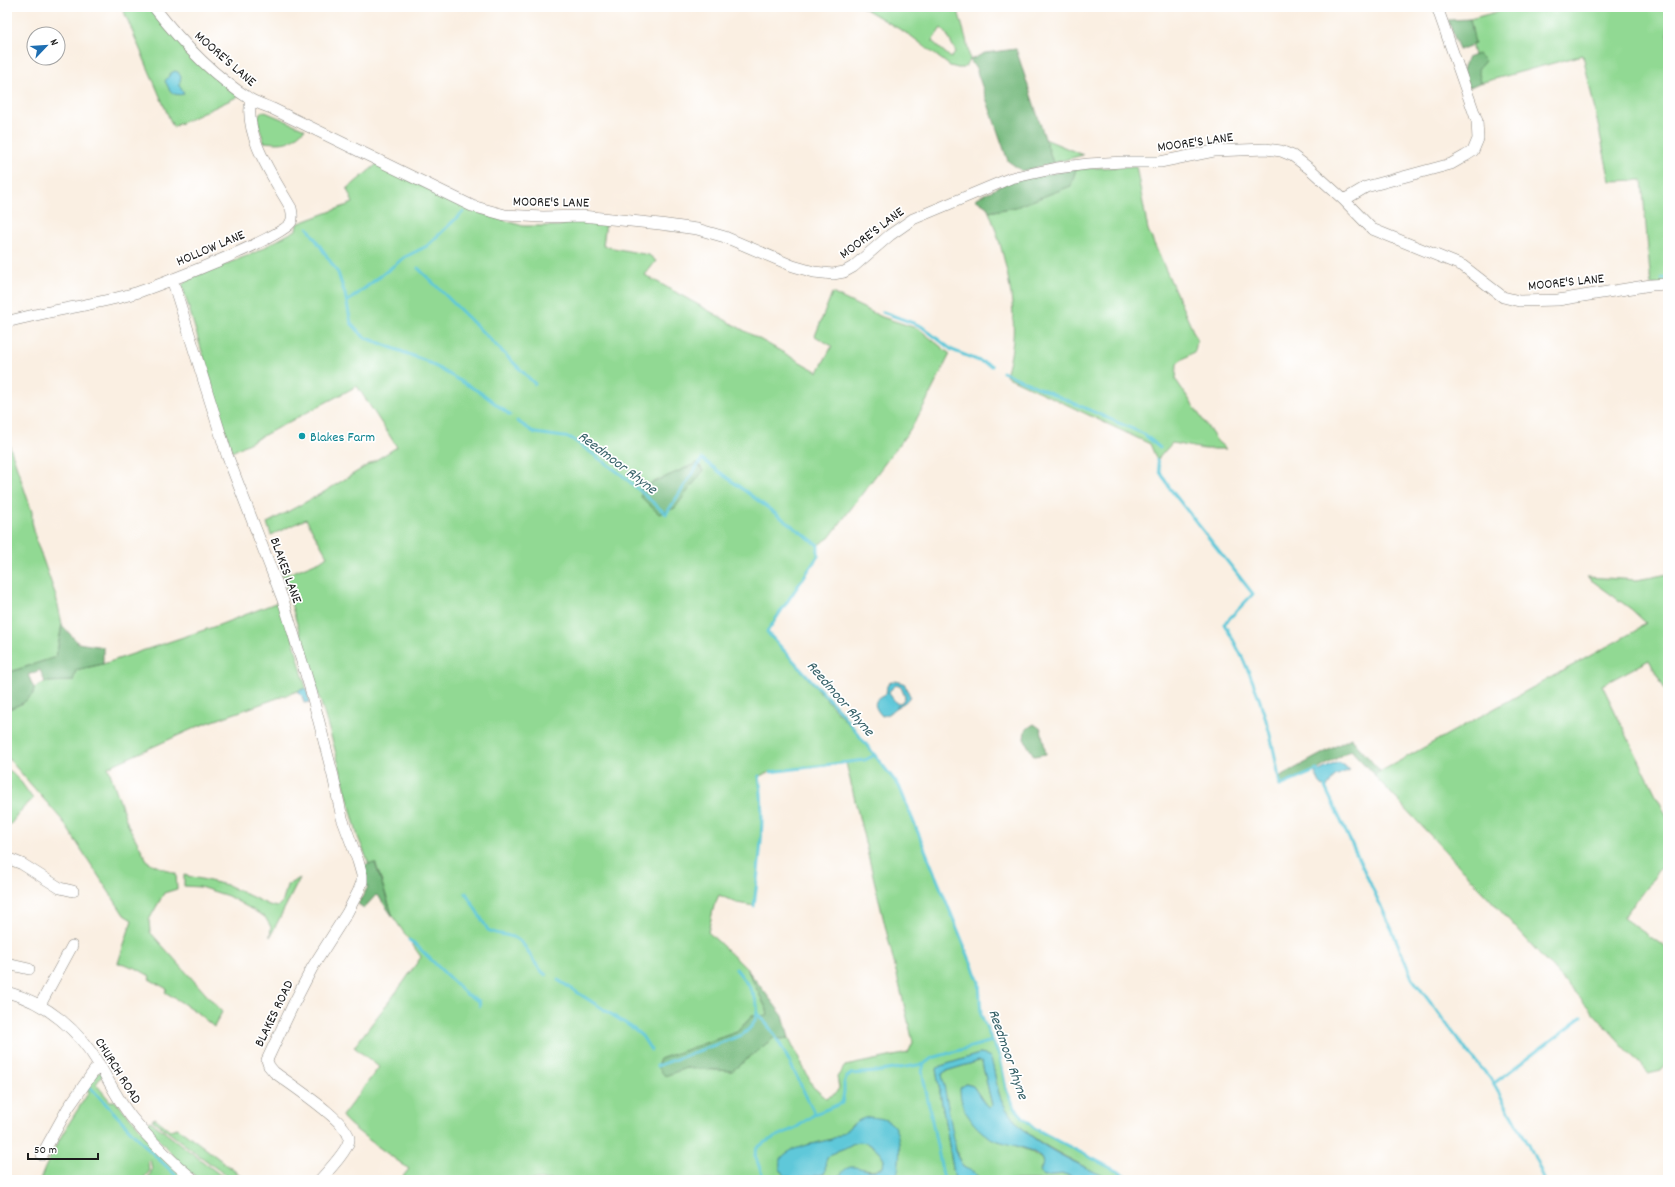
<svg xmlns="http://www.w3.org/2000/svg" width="1675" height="1187" font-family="Dekko,sans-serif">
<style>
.green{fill:#91d993;stroke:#567a58;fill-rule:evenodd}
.forest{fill:#74b97d;stroke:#486a4c}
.water{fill:#5ec8d9;stroke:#3d727a;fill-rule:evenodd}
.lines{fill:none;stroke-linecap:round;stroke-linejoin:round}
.stream{stroke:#5ec8d9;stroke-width:3}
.minor-casing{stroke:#8b867f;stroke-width:12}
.minor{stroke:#fff;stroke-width:11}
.culture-dot{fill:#0f9aa8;stroke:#fff;stroke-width:1.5}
.labels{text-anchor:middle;stroke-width:3.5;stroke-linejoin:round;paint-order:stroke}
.street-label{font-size:14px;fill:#1c1c1c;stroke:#fff}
.culture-label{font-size:14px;fill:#0d838f;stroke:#fff;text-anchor:start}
.water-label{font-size:15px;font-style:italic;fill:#366168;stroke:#fff}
</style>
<rect width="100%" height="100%" fill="#fff"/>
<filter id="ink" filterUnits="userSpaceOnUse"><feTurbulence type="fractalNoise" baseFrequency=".025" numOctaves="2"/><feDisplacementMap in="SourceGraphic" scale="8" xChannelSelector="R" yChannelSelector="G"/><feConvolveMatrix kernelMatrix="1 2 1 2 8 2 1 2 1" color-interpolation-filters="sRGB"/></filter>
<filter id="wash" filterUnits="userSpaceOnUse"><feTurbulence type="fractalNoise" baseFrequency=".012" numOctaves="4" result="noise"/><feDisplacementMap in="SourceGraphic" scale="16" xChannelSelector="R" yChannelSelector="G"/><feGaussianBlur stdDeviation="0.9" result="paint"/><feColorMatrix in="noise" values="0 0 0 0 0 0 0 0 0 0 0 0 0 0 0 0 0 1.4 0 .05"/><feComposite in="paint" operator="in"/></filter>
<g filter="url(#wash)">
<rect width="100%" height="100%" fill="#faefe2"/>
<path class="green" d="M122 7H151L239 96 173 127Z
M862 7H957L966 39 970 60 964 68H958L950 66 911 36ZM941 28 946 33 956 52 951 58 932 41Z
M1515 7H1668V284L1651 285 1642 180 1610 181 1583 55 1480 83 1466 20Z
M263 111 305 129C289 144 285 144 264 142L259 126 258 116Z
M1045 139 1083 155 1053 163Z
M377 164 470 210 523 226H559L582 219 606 222 603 246 649 255 656 261 645 275 818 372 832 346 815 336 832 293 882 317 919 329 950 354 926 402 912 427 829 538 818 545V556L767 632 873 752 899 786 979 982 981 1014 992 1041 1000 1057 1006 1089 1010 1098 1015 1108 1023 1117 1033 1127 1047 1135 1134 1180C1127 1180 1120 1181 1113 1180 1104 1179 1093 1171 1085 1167 1054 1150 1020 1136 1003 1103 994 1086 998 1071 986 1055L979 1054 941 1066 936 1069 955 1180H896L899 1160V1143L852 1124C839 1143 818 1140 799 1148 792 1150 786 1160 780 1165L784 1176C797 1180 810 1177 824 1174 827 1169 823 1163 828 1157 833 1152 839 1150 845 1148 849 1146 854 1142 859 1142 870 1142 880 1150 884 1159L883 1167 875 1170 863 1169 842 1179 845 1180H400L409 1169C398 1161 345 1124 342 1116L379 1067 354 1047 403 983 421 957 393 917 376 864H369L358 837 334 746 282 574H288L320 561 327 556 306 519 271 535 267 523 324 492 397 447 357 386 232 452 182 285 188 279 254 253 296 230 297 224 353 203 347 189ZM697 463 699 464 703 471 641 488ZM846 763 913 1042 908 1053 845 1066 837 1077 839 1088 835 1094 826 1098 813 1087 789 1038 780 1039 771 1031 732 1071 686 1068 660 1059 737 1032 752 1016H768L767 1010 747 969 708 932 714 906 719 895 737 903 754 906C759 863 766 819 759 776L771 772Z
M1136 166 1148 230 1197 340 1195 351 1177 363 1176 380 1217 441 1226 449H1204L1172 443 1157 460 1150 444 1006 376C1008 367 1011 357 1012 348 1018 310 1004 248 989 212L1016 207 1076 169Z
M7 438 32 512V521L36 540 56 596 62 624 56 657 7 673Z
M1668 574V695L1649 660 1602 685 1668 819V859L1623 918 1668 949V1061L1661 1070 1648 1073 1487 896 1374 775 1635 631 1646 623 1631 609 1587 577 1637 580Z
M283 600 306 688 199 726 108 767 128 825 148 862 176 874 177 889 164 893 149 920 150 932 222 1012 214 1027 195 1011 165 992 167 989 149 979 150 976 134 967H132L125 964 118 963 132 920 124 915 62 820 7 757V710L23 703 33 694 34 688 45 682 72 681 76 670 103 664 219 625Z
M7 768 21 782 33 799 22 809 7 829V793L11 788 7 784Z
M184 875 227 885 269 905 277 907 283 901 287 885 300 878 270 937 271 927 265 917 228 896 200 887 184 886Z
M979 1061 982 1063 992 1105 990 1107 985 1104 973 1086 966 1084 1016 1146 1030 1151 1039 1157 1042 1160 1043 1165 1040 1169 1047 1176 1064 1174 1083 1180H980C977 1171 967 1172 962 1165 954 1153 941 1089 942 1074L946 1071Z
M99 1072 104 1073 96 1084 110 1101H115L188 1180H147L152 1170 150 1159 148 1161 149 1172 142 1180H40C52 1148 71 1120 89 1092L86 1088Z
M155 1118 170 1130 177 1128 184 1132 244 1178 243 1180H232L152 1120Z
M150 1121 227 1180H200L185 1168 149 1129 146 1125Z"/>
<path class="forest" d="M1470 19 1475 44 1459 50 1448 20Z
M1016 49 1053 163 1022 171 1008 161 976 69 970 60 985 53Z
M1478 54 1485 61 1478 69 1481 82 1468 88 1463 71 1467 58Z
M1076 169 1071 186 1016 207 989 212 987 207 975 199 1010 181Z
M697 463 703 471 675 508 659 514 641 497V488Z
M62 625 78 643 103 647V664L76 670 73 681 45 682 40 670 28 675 34 688 33 694 23 703 7 710V673L56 657Z
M1034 724 1041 729 1046 754 1034 756 1024 739 1025 730Z
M1351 738 1380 771 1374 775 1351 750 1317 770 1279 787V777Z
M375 863 393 917 379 897 376 895 364 908 358 904 368 887 364 884 363 865Z
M747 969 783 1016 789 1038 780 1039 775 1037 732 1071 686 1068 665 1076 657 1066 660 1059 737 1032 752 1016H768L767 1010Z"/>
<path class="water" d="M175 71 178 72 181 77 179 85 184 94C171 97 170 90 165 81L171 73Z
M895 681 904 683 910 696C906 703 903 703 897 707 890 711 891 714 882 716 873 706 872 700 886 694L887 686 889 683ZM896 685 901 687 905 697 902 702 897 704 888 692Z
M306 688 310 702 304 703 302 696 298 691Z
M1338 762 1350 770 1335 776 1326 789 1320 783 1315 773Z
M979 1054 986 1055 990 1057C996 1072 995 1087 1002 1101 1022 1143 1073 1160 1111 1180H1083L1064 1174 1043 1176 1040 1172C1041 1168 1044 1164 1042 1160 1036 1146 1001 1145 989 1137 981 1132 974 1125 969 1117 963 1109 960 1099 960 1088L966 1084 973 1086 985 1104 990 1107 992 1105 982 1063 979 1061 946 1071 942 1074 957 1156 963 1167 974 1172 980 1180H955L936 1069 941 1066Z
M870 1117C877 1118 885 1118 891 1123 903 1133 900 1166 896 1180L842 1179 840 1176C851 1155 868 1179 883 1167L884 1159C880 1150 870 1142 859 1142 854 1142 849 1146 845 1148 839 1150 833 1152 828 1157 823 1163 827 1169 824 1174L795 1178 784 1176C764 1147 818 1145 834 1138 849 1132 852 1119 870 1117Z"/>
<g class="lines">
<path class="stream" d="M308 228 338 273 345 294 351 323 364 337 426 361 483 394 510 415
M418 268 535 384
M1662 278H1668
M347 302 405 257 427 246 463 212
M883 312 921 326 952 350 992 366
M1003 372 1144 434 1160 448
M517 421 535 433 571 438 622 475 666 514 702 459 818 545V556L767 632 839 710 899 786 979 982 981 1014 992 1041 1000 1057 1006 1089 1010 1098 1015 1108 1023 1117 1033 1127 1047 1135 1134 1180
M1157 460 1160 472 1171 490 1253 594 1224 624C1254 673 1272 729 1280 786L1317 770 1318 772
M771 772 865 760 875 755
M1325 787 1392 930 1412 978 1466 1050 1490 1078 1529 1145 1545 1180
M466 893 488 930C496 935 507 934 515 938 530 946 532 966 546 975
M754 906C759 863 766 819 759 776
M409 940 416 945 466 994 479 1001 480 1006
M558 980 631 1027 642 1036 651 1050
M757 1014C780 1033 800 1086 815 1114
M657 1066 742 1035C771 1014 753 990 736 969
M1493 1084 1582 1017
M90 1087 150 1151 181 1180
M764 1180 755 1155 757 1148 765 1142 797 1127 815 1114 842 1103 844 1092V1083L846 1078 851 1074 875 1072 924 1064
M944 1180 922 1071 924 1064 932 1058 992 1041"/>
</g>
</g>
<g filter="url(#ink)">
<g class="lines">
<g class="minor-casing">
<path id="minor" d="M154 7C181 42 212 75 250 99 257 103 266 106 273 109L472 206 505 215 543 217 582 216 660 224 697 229 725 237 793 266 814 272 833 274 844 272 853 267 890 235 913 219 1011 178 1057 168 1088 164 1123 162H1160L1214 151 1266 149 1281 151 1293 156 1310 169 1344 200 1372 229 1463 266 1503 297 1519 301 1558 300 1651 285 1668 284
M1344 200 1366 187 1451 164 1465 156 1473 151 1478 139 1477 121 1437 7
M172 279 227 455 283 600 311 691 333 776 342 818 358 861 362 875V882L358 892 347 913 312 968 293 1005 267 1060 269 1066 274 1072C288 1083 351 1123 349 1140 348 1150 328 1171 320 1180
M7 322C48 310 91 306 132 294 153 288 285 237 291 222 293 218 292 212 291 208 274 178 243 135 251 100
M7 858 22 864 60 888 73 891
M7 964 29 969
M7 992C47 1003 79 1030 100 1066 110 1083 119 1102 132 1118 150 1140 172 1162 194 1180
M40 1005 72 946
M42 1155 68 1108 99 1064"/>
</g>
<use href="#minor" class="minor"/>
</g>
</g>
<circle class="culture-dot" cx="302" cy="436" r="4"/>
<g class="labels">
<g class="street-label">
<text transform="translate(226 58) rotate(41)" y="5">MOORE'S LANE</text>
<text transform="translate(1195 141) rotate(-8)" y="5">MOORE'S LANE</text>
<text transform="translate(551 201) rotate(1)" y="5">MOORE'S LANE</text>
<text transform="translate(871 232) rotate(-37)" y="5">MOORE'S LANE</text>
<text transform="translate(210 247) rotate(-23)" y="5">HOLLOW LANE</text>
<text transform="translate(1566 281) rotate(-6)" y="5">MOORE'S LANE</text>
<text transform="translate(287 570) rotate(70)" y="5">BLAKES LANE</text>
<text transform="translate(273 1013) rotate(-64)" y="5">BLAKES ROAD</text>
<text transform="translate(119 1070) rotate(58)" y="5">CHURCH ROAD</text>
</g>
<g class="culture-label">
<text x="310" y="441">Blakes Farm</text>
</g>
<g class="water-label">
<text transform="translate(618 462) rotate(37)" y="5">Reedmoor Rhyne</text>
<text transform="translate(841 698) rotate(49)" y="5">Reedmoor Rhyne</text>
<text transform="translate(1009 1054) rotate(71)" y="5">Reedmoor Rhyne</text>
</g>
</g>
<rect width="1675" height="1187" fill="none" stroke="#fff" stroke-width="24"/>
<g transform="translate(46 46) rotate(65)"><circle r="19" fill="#ffffff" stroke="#a4a4a4"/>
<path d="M0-3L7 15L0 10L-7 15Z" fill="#1f6fb2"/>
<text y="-6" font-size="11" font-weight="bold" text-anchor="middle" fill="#1c1c1c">N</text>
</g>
<path d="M28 1153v6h70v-6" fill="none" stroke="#1c1c1c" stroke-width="2"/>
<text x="34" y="1153" font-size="12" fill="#1c1c1c" stroke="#ffffff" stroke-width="3" paint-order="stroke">50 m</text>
</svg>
